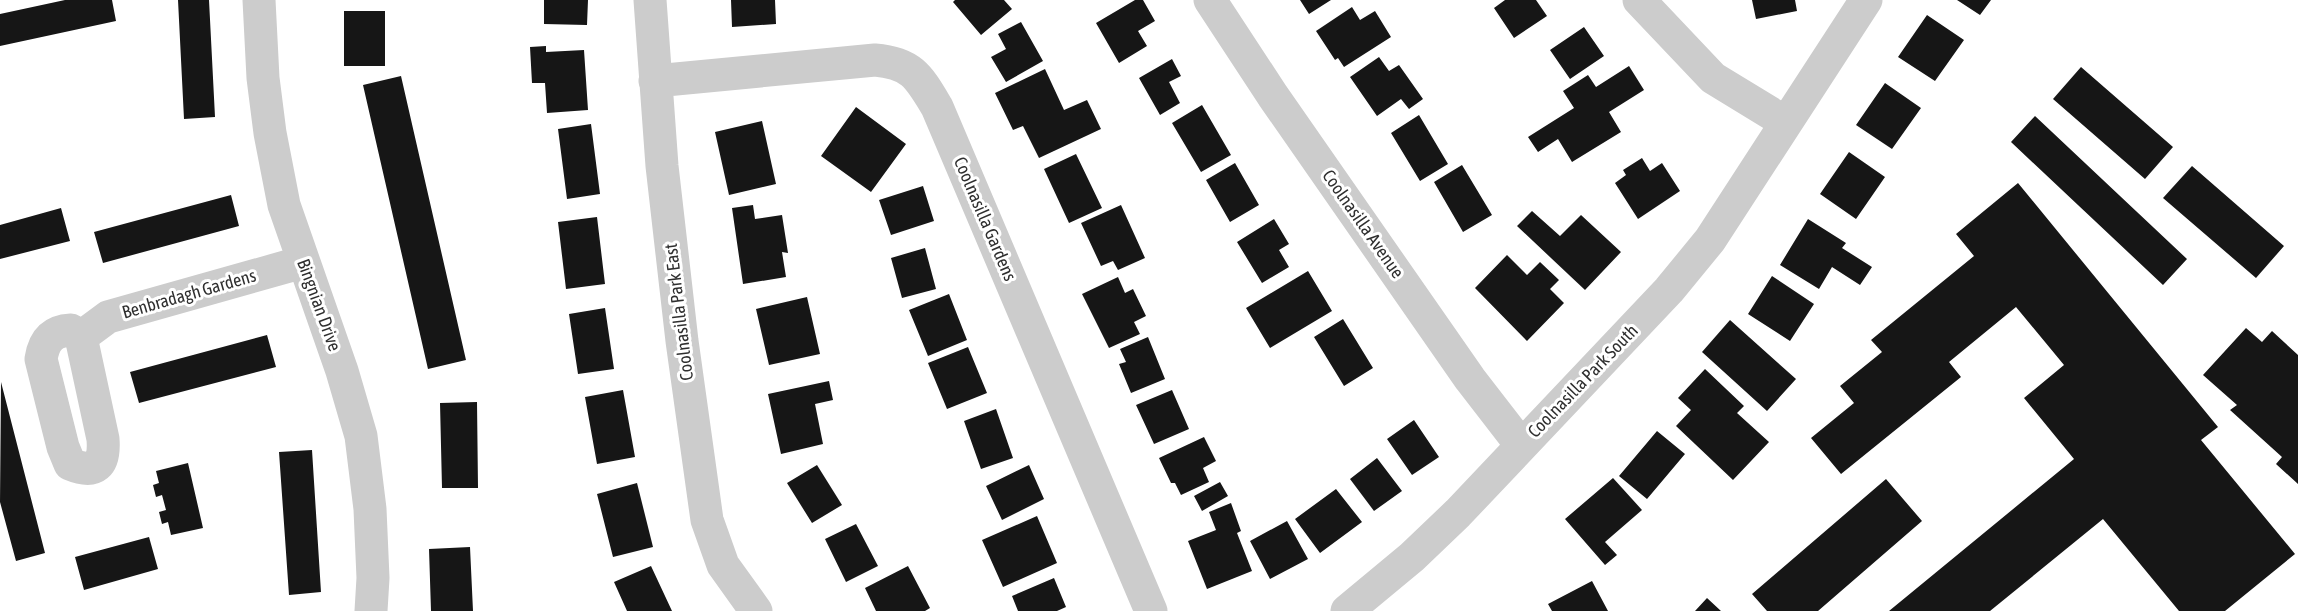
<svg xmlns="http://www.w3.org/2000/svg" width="2298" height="611" font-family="'Asap Condensed',sans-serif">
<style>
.building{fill:#161616}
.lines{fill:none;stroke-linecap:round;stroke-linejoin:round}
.minor{stroke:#ccc;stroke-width:33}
.labels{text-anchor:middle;stroke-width:6;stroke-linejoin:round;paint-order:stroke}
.street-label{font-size:18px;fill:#2f2f2f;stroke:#fff}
</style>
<rect width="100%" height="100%" fill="#fff"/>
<path class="building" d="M65 0H112L116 21 0 46V14Z
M178 0H209L215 117 184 119Z
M544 0H588L587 25 544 24Z
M731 0H775L776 24 732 27Z
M955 0H1004L1012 9 981 35 953 2Z
M1135 0H1143L1155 21 1138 31 1147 46 1119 63 1096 23Z
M1300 0H1331L1309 14Z
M1505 0H1536L1547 16 1514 38 1494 8Z
M1752 0H1795L1797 11 1756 19Z
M1957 0H1991L1980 15Z
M1352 7 1360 20 1375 11 1391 37 1344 67 1338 58 1335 60 1316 31Z
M344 11H385V66H344Z
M1927 15 1964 40 1935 81 1898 57Z
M1021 22 1043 61 1006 82 991 57 1006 49 998 34Z
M1584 27 1604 56 1570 79 1550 50Z
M546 46V52L584 50 588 110 547 113 545 83H532L530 47Z
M1379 57 1389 71 1399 65 1423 99 1409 109 1401 99 1377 116 1350 77Z
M1172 59 1181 76 1169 82 1180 103 1160 115 1139 78Z
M1629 66 1644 90 1609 112 1621 132 1572 162 1558 139 1538 152 1528 137 1574 108 1563 91 1588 75 1596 87Z
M2081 67 2173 147 2145 179 2053 99Z
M1045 69 1064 110 1087 100 1101 129 1039 158 1023 126 1013 130 995 93Z
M401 76 466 360 428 369 363 85Z
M1885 83 1921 108 1892 149 1856 125Z
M1202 105 1231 155 1201 172 1172 123Z
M856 107 906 144 871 192 821 156Z
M1419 115 1448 164 1420 181 1391 133Z
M2035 116 2187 259 2163 285 2011 142Z
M762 121 776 184 729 195 715 132Z
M591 124 600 194 567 199 558 129Z
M1849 152 1885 177 1856 219 1820 194Z
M1076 154 1102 208 1069 223 1044 169Z
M1642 158 1650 171 1662 163 1680 191 1638 219 1615 183 1626 175 1623 170Z
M1235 163 1259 205 1230 222 1206 180Z
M1462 165 1492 215 1463 232 1434 182Z
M2192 166 2284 246 2256 278 2163 198Z
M2018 183 2218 427 2201 440 2295 554 2225 611H2179L2103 519 1990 611H1889L2074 459 2024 398 2064 365 2016 307 1949 362 1961 377 1841 474 1811 438 1854 403 1840 386 1882 352 1871 340 1974 256 1956 234Z
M923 186 934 221 891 235 879 200Z
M231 195 239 226 103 263 94 232Z
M753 205 755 219 782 215 788 253 782 252 786 277 743 284 732 208Z
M1121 205 1145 258 1118 270 1113 261 1101 266 1081 223Z
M61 208 70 241 0 259V225Z
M1532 211 1560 236 1581 215 1621 252 1585 290 1517 226Z
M597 217 605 284 566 289 558 222Z
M1274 219 1289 244 1279 250 1289 267 1262 283 1237 242Z
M1808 219 1846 243 1842 248 1872 267 1860 285 1832 267 1819 289 1780 265Z
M925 248 936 289 902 298 891 258Z
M1507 255 1527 275 1540 262 1559 280 1550 289 1564 303 1527 341 1475 288Z
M1308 271 1332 311 1270 348 1246 308Z
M1772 276 1814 304 1790 341 1748 314Z
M1118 277 1125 293 1133 289 1146 316 1134 322 1140 334 1109 348 1082 294Z
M949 294 967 340 928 356 909 310Z
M807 297 820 354 769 365 756 309Z
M605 308 614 369 578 374 569 314Z
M1343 319 1373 368 1344 386 1314 337Z
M1730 320 1796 379 1767 411 1702 352Z
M2246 328 2262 342 2272 331 2298 355V484L2276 464 2282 457 2230 410 2237 405 2203 375Z
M267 335 276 367 139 403 130 372Z
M1148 337 1165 379 1131 393 1119 364 1126 362 1120 349Z
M968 347 987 393 947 409 928 363Z
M1705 369 1744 406 1737 413 1769 442 1733 480 1676 426 1691 410 1678 398Z
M829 381 833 400 815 404 823 444 781 454 768 394Z
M1 382 45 553 16 561 0 502Z
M623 390 635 457 597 464 585 397Z
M1172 390 1189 429 1154 444 1136 405Z
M477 402 478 488H442L440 403Z
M996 409 1013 458 981 469 964 421Z
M1414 420 1439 457 1412 475 1387 439Z
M1657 431 1685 454 1647 499 1619 476Z
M1204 437 1216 461 1203 468 1209 482 1181 495 1175 483H1171L1159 458Z
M312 450 321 592 289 595 279 452Z
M1377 458 1402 491 1374 511 1350 479Z
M188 463 203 528 171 535 168 522 162 524 159 512 166 510 162 495 156 497 153 485 159 483 156 471Z
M817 465 842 505 812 523 787 483Z
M1029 465 1044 499 1002 520 986 486Z
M1613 478 1642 510 1605 542 1617 555 1605 565 1565 519Z
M1886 479 1922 521 1818 611H1767L1752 594Z
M1220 482 1228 496 1202 511 1194 496Z
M637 483 653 547 613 557 597 494Z
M1336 489 1362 522 1320 553 1295 519Z
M1231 503 1241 531 1237 533 1252 571 1207 589 1188 541 1216 530 1209 512Z
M1037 516 1057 563 1003 587 982 540Z
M1287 521 1308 559 1270 579 1250 541Z
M856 524 878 566 846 582 825 539Z
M149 537 158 569 84 590 75 557Z
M470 547 473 611H431L429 549Z
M651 566 672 611H627L614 582Z
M908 566 930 608 925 611H876L865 588Z
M1054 578 1066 607 1057 611H1018L1012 596Z
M1592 581 1608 611H1552L1548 604Z
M1707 598 1721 611H1695Z"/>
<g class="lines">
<path class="minor" d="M259 0 263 78 270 133 284 205 342 371 361 436 370 509 373 578 371 611
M650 0 662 166 682 341 707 520 723 565 756 611
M1210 0 1273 96 1470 379 1521 445
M1639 0 1713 78 1785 122
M655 81 875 60C912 63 919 77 937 107L1151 611
M71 330 81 337 103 439C105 465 96 475 70 464L63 447 41 359C44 340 52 331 71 330Z
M81 337 108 317 303 262
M1347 611 1412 557 1458 513 1669 290 1710 240 1866 0"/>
</g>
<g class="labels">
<g class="street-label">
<text transform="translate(985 219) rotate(67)" y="6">Coolnasilla Gardens</text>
<text transform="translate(1363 224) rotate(55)" y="6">Coolnasilla Avenue</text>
<text transform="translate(189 294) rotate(-16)" y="6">Benbradagh Gardens</text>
<text transform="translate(319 305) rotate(70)" y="6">Bingnian Drive</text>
<text transform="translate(679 312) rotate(-97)" y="6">Coolnasilla Park East</text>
<text transform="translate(1583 381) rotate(-46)" y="6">Coolnasilla Park South</text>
</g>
</g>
</svg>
